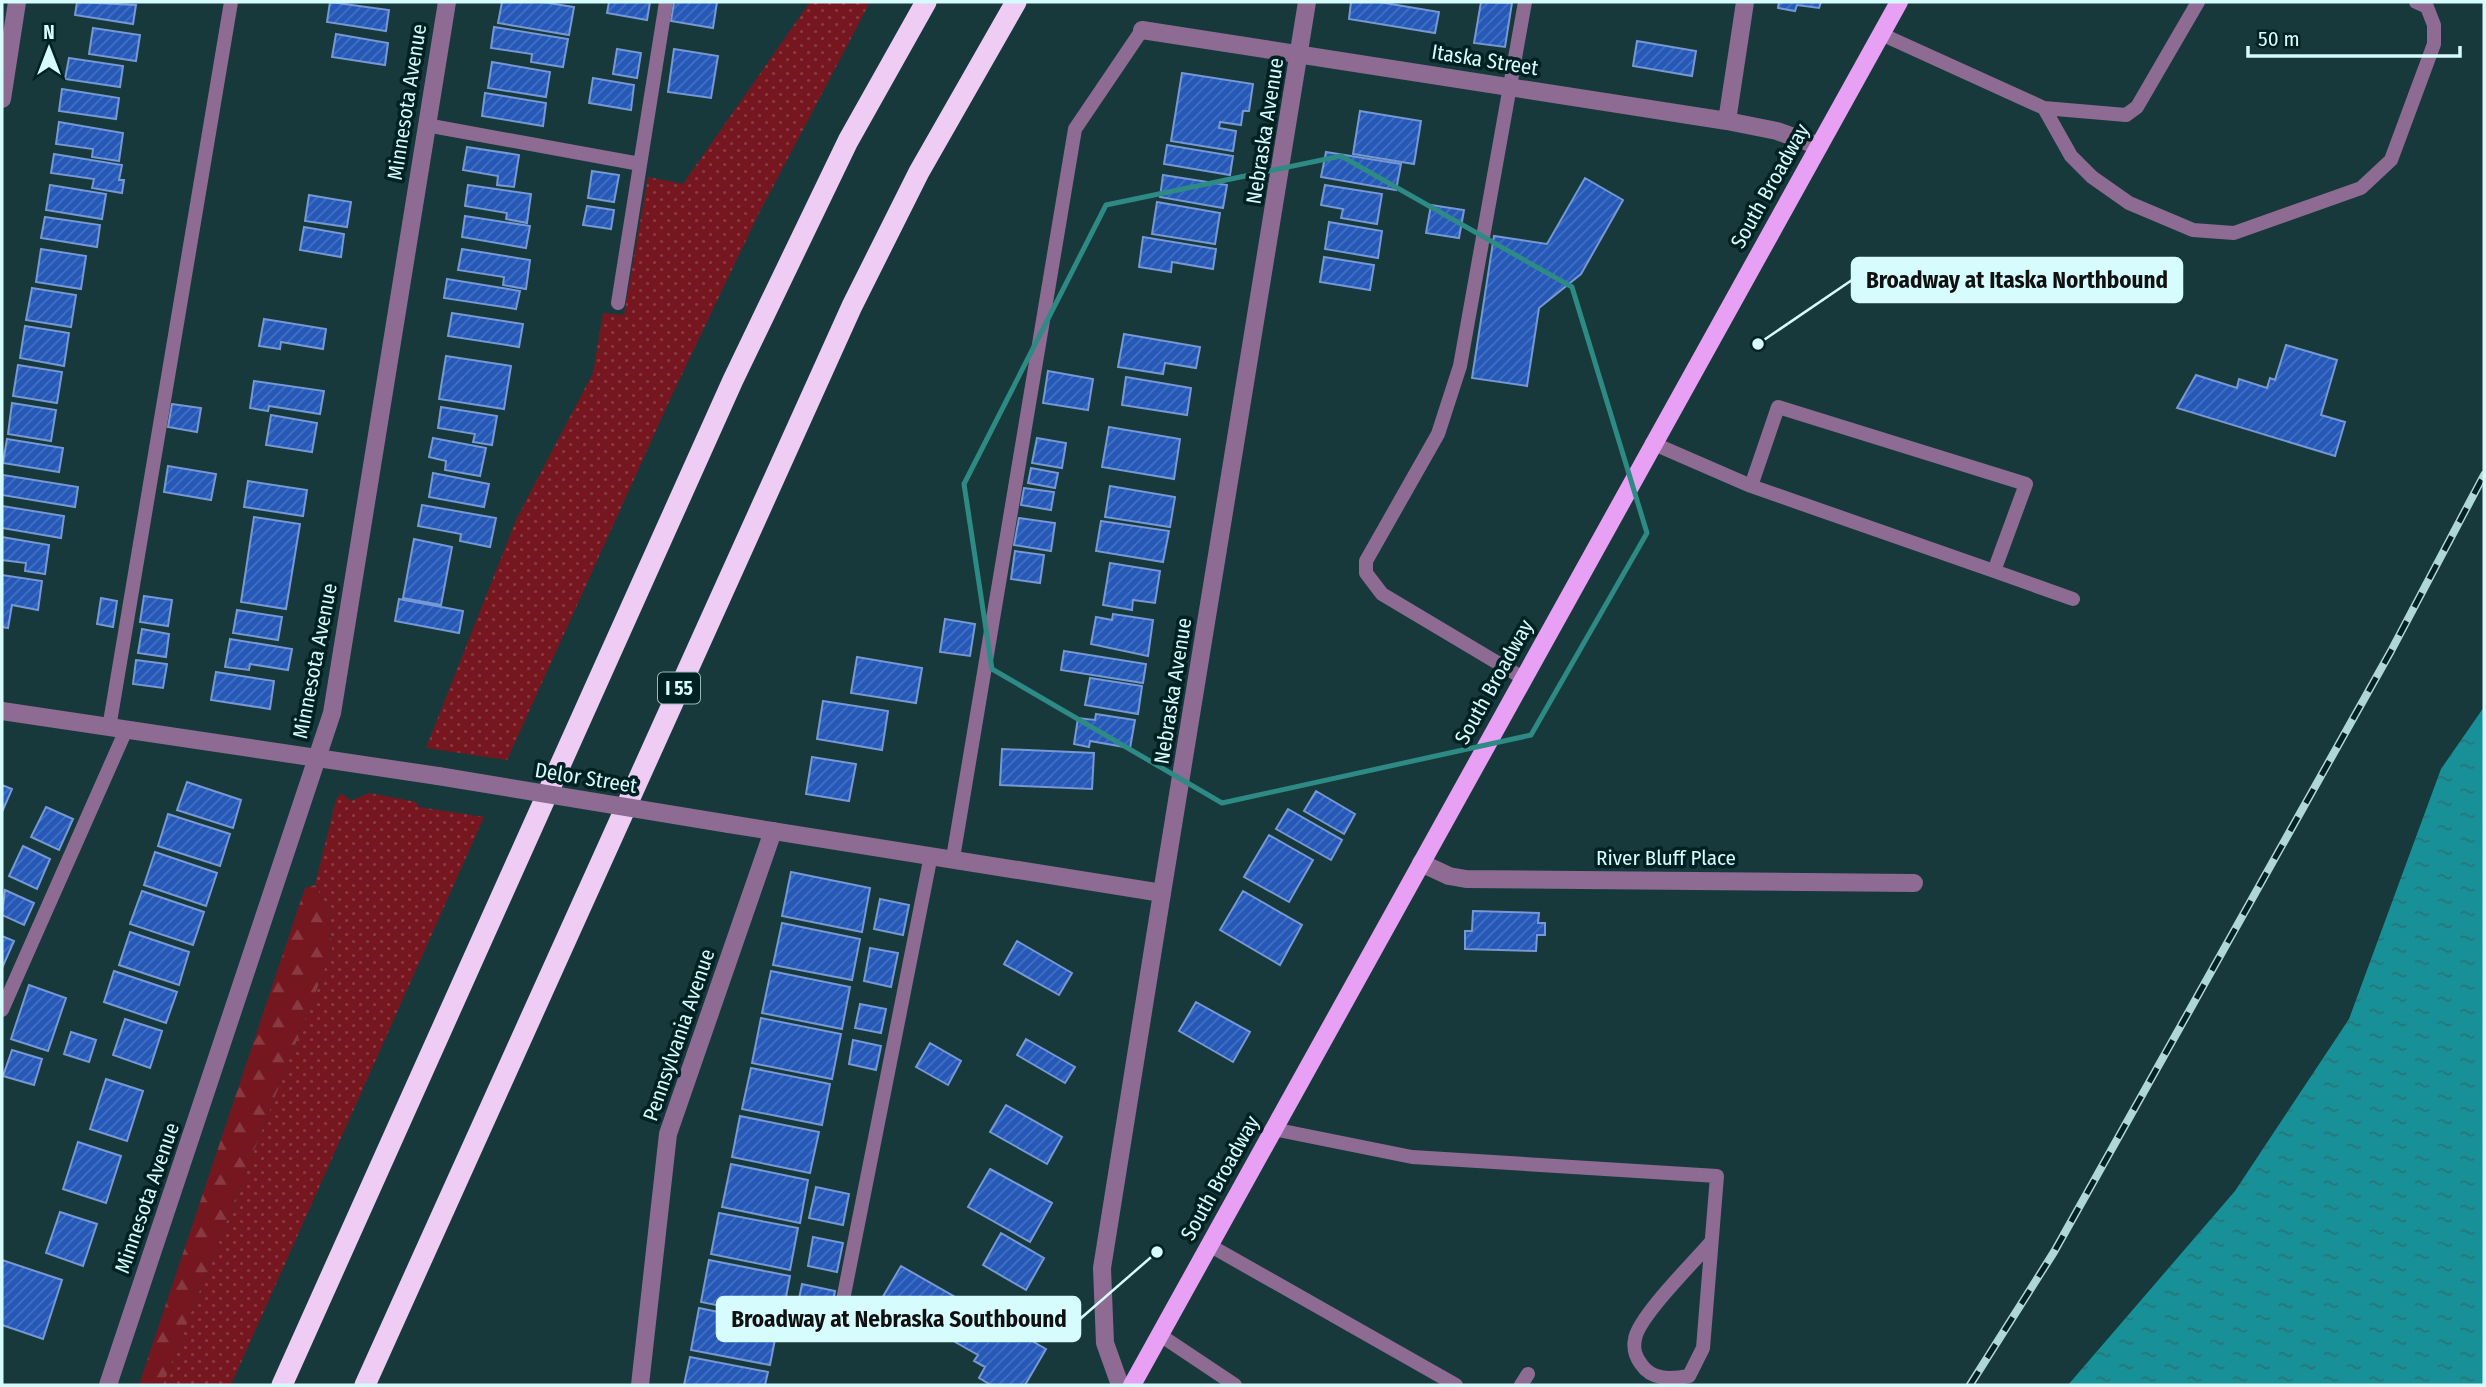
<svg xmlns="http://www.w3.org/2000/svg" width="2486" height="1387" font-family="'Fira Sans Condensed',sans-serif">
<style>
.grass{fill:url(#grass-dots)}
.forest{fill:url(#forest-firs)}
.water{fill:url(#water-ripples)}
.building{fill:url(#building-hatch);stroke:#7698d5;stroke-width:2}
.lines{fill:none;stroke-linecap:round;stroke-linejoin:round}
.service{stroke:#8d6b93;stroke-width:14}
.minor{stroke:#8d6b93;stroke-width:18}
.tertiary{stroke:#8d6b93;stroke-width:18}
.primary{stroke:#e7a0f3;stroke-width:18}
.motorway{stroke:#eeccf4;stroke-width:21}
.rail-casing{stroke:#b1d6d8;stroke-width:8}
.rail{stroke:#002022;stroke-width:5;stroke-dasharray:16;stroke-linecap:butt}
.tertiary-bridge{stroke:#8d6b93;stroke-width:18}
.marked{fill:none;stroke:#2d8a84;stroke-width:5;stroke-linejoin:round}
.labels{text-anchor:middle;stroke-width:7;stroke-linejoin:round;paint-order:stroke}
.shield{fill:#002022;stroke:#96babc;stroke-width:2}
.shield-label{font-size:19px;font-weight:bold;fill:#d6fcfe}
.street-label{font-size:21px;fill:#d6fcfe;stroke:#002022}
.leader{fill:none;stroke:#d6fcfe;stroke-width:2.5}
.callout-dot{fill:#d6fcfe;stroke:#002022;stroke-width:2.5}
.callout{fill:#d6fcfe;stroke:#d6fcfe;stroke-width:2.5}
.callout-label{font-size:23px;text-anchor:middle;font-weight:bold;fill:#111}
</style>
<defs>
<pattern id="grass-dots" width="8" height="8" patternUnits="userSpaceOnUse" patternTransform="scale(1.75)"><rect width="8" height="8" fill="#761720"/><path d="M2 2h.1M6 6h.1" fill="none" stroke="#893a41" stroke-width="1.8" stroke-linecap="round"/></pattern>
<pattern id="forest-firs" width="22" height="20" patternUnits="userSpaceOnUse" patternTransform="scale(1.75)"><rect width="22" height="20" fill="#761720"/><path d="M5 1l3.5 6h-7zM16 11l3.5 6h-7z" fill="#893a41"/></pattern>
<pattern id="water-ripples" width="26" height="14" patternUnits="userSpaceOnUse" patternTransform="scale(1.75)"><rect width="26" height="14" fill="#189097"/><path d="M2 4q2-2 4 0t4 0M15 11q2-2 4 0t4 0" fill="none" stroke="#287579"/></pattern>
<pattern id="building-hatch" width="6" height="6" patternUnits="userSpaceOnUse" patternTransform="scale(1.75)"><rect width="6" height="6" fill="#2558b7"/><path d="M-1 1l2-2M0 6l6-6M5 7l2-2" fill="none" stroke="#4471c2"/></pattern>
</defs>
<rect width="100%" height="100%" fill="#17393b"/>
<path class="grass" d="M810 2H870L758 215 672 395 507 760 426 748 516 520 593 373 603 313 624 315 648 177 683 184Z
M341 793 351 801 369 793 416 802 419 807 484 817 231 1385H163L332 950 328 909 315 885 336 800Z"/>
<path class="forest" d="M315 885 328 909 332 950 163 1385H139L305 888Z"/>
<path class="water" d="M2484 707V1385H2068L2235 1191 2349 1019 2441 769Z"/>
<path class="building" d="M77 2 136 5 133 24 75 15Z
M330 2 389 10 386 31 327 22Z
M502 2H542L574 7 569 35 498 23Z
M609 2H650L647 20 607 13Z
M674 2H717L713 28 671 21Z
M1351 2H1379L1439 12 1435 33 1349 19Z
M1481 2 1512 3 1505 47 1474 43Z
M1779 2H1821L1819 8 1797 5 1795 11 1778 8Z
M494 27 568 39 563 67 531 62 532 54 491 48Z
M93 28 140 35 136 61 89 54Z
M336 34 388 43 385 65 332 57Z
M1637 41 1696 51 1692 76 1633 66Z
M617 49 641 53 637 78 613 74Z
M674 49 718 56 711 98 668 92Z
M69 58 123 66 120 87 65 79Z
M492 62 550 72 546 97 488 88Z
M1182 73 1253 84 1249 111H1243L1241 125 1220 122 1219 128 1236 131 1233 151 1171 141Z
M593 78 634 85 631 110 589 103Z
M62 89 119 98 116 119 59 111Z
M485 93 546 103 543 126 482 116Z
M1360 111 1421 121 1414 164 1353 154Z
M59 122 123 133 119 161 92 157 93 149 56 144Z
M1167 145 1233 156 1230 175 1164 164Z
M467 147 519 155 514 187 497 185 498 176 463 170Z
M1326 152 1401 164 1396 190 1321 177Z
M54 154 122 165 119 180H124L122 193 92 188 94 179 51 173Z
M592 171 619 175 614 202 588 198Z
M1163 175 1227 185 1223 208 1160 197Z
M1585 178 1623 200 1581 274 1539 308 1527 386 1472 378 1494 236 1547 244Z
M50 185 106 194 102 219 46 210Z
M468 185 531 194 527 223 506 219 507 213 465 206Z
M1325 185 1382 194 1377 224 1341 218 1343 209 1321 205Z
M309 195 351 202 347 227 305 221Z
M1157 202 1220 213 1215 244 1152 234Z
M1431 205 1464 210 1459 238 1426 233Z
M587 206 614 210 611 229 583 225Z
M465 216 530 226 526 248 462 237Z
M45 217 100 225 97 247 41 238Z
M1329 222 1382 231 1378 258 1325 249Z
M304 227 344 234 341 257 300 250Z
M1143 237 1216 249 1213 269 1172 262 1171 272 1139 267Z
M41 249 86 256 81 289 36 282Z
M462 249 530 260 526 289 503 285 504 277 458 270Z
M1324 257 1374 265 1370 290 1320 282Z
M447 279 520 291 516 309 444 298Z
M32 288 76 295 71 327 26 320Z
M452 313 523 324 519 347 448 336Z
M264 319 326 329 323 349 281 342 280 349 259 346Z
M25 326 69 333 64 366 20 358Z
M1124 334 1200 347 1196 368 1165 363 1163 374 1118 367Z
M2286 345 2337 360 2321 415 2345 422 2335 456 2177 408 2196 375 2237 388 2239 379 2267 388 2270 378 2275 380Z
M446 356 511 366 504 409 439 399Z
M18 365 62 372 57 403 13 396Z
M1048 371 1093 379 1088 410 1043 403Z
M1126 377 1191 388 1187 415 1122 405Z
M254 381 324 391 320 414 269 406 268 411 250 408Z
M12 403 56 410 51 441 8 434Z
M172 404 201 408 197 432 168 427Z
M441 407 497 416 492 445 473 442 475 434 438 428Z
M271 415 317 423 312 452 266 445Z
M1109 427 1180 439 1174 479 1102 467Z
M433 438 486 448 480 476 445 470 446 461 429 457Z
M1037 438 1066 443 1062 468 1032 463Z
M7 439 63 448 59 472 3 463Z
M168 466 216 474 211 500 164 492Z
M1031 468 1058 473 1055 488 1028 483Z
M433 473 489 484 484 507 429 497Z
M3 475 78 487 75 507 2 495Z
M248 481 307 490 303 516 244 507Z
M1110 486 1175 497 1170 527 1105 517Z
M1024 488 1054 492 1051 510 1021 505Z
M422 505 496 518 490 547 460 541 461 534 418 526Z
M2 506 64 516 61 538 2 528Z
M254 517 300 524 286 609 241 602Z
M1019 518 1055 523 1051 551 1014 545Z
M1101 521 1169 531 1163 562 1096 551Z
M2 537 49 545 45 574 25 571 26 563 2 560Z
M414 539 452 547 441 605 403 598Z
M1015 551 1044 555 1040 583 1011 579Z
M1110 563 1160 571 1155 603 1133 600 1132 610 1103 605Z
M2 575 42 581 38 610 12 605 8 628 2 627Z
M144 596 172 600 168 626 140 622Z
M101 598 117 601 113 627 97 624Z
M399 599 463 611 459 633 395 621Z
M237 610 282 617 278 640 233 633Z
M1113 614 1153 620 1148 656 1091 644 1096 617 1112 620Z
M945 619 975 624 970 656 940 652Z
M142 629 169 634 166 657 138 653Z
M230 639 292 649 288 670 250 664 249 670 225 667Z
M1064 651 1146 664 1143 683 1061 670Z
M857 657 922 668 916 703 851 693Z
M136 660 167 664 163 688 133 684Z
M216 672 274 681 270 709 211 700Z
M1090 678 1142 686 1138 714 1085 705Z
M823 701 888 711 882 750 817 739Z
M1096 714 1135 720 1130 748 1090 741 1089 747 1074 744 1078 718 1095 720Z
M1002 749 1094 753 1092 789 1000 785Z
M812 757 856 764 849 801 806 794Z
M187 782 241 800 233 828 177 810Z
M2 785 12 789 2 812Z
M1316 791 1355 814 1344 834 1304 811Z
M46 807 73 819 59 850 31 837Z
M1288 809 1342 840 1331 860 1276 829Z
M168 814 230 834 220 866 158 846Z
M1269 835 1313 860 1289 902 1244 877Z
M23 846 50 859 37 889 9 876Z
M155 852 217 873 206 906 144 885Z
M791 872 870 888 862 932 782 916Z
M5 890 34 903 24 925 2 915Z
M142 891 204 912 193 945 130 924Z
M1243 891 1302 925 1280 965 1220 930Z
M880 899 909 905 903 935 874 929Z
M1473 911 1539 913 1538 923H1545V935H1537L1536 951 1465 949V931H1472Z
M782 923 860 939 852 980 773 965Z
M130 932 189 952 179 985 119 965Z
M2 936 14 941 2 968Z
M1017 941 1072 973 1059 995 1004 964Z
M870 948 898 953 891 987 864 981Z
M114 971 177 992 166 1023 104 1002Z
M771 971 850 987 842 1029 762 1013Z
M29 985 66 998 48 1051 11 1039Z
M1196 1002 1250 1032 1233 1062 1179 1031Z
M860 1004 886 1009 881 1033 855 1028Z
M761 1018 841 1034 832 1079 752 1063Z
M125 1019 162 1031 150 1068 113 1055Z
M71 1032 96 1040 89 1062 64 1054Z
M1026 1039 1075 1067 1065 1083 1017 1055Z
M853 1040 881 1046 876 1070 849 1064Z
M930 1043 961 1061 948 1085 916 1067Z
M12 1050 42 1059 34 1085 3 1076Z
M751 1068 830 1084 822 1125 742 1109Z
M106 1079 143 1091 127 1141 90 1129Z
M1006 1105 1062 1137 1047 1164 990 1132Z
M740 1116 819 1132 810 1173 732 1157Z
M78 1142 121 1156 106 1203 63 1189Z
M731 1164 808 1180 800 1223 722 1207Z
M990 1169 1052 1203 1030 1242 968 1207Z
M816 1187 849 1194 843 1225 809 1218Z
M60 1212 97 1224 83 1266 46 1253Z
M719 1213 798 1228 790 1270 711 1254Z
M1001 1233 1044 1258 1026 1290 983 1265Z
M813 1237 843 1243 837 1272 808 1266Z
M2 1260 62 1280 43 1339 2 1325Z
M709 1260 790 1276 782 1318 701 1302Z
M901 1266 1046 1349 1025 1385H991L979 1378 985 1367 974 1361 978 1355 881 1300Z
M802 1284 835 1291 829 1321 796 1314Z
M699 1308 778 1324 770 1365 691 1350Z
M690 1357 768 1372 765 1385H684Z"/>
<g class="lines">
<path class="service" d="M1881 34 2044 108 2126 115 2137 107 2198 2
M2044 108 2071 156 2092 177 2129 203 2193 230 2234 233 2361 188 2391 160 2434 44V25L2427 7 2416 2
M426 125 640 164
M618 303 666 2
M1652 443 1751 486 1994 571 2026 484 1778 407 1751 486
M1994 571 2073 599
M1523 678 1382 594 1366 573V561L1438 434 1460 366 1525 2
M109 728 231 2
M953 858 1075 129 1142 30
M2 1010 126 730
M1273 1129 1412 1157 1717 1176 1703 1348 1689 1376C1672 1379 1652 1381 1641 1364 1635 1356 1633 1349 1635 1339 1638 1317 1695 1261 1711 1242
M1209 1245 1456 1385
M840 1315 931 855
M1160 1335 1235 1385
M1521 1385 1528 1374"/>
<path class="minor" d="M1142 30 1727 121 1777 131 1819 146
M2 99 17 2
M1727 121 1745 2
M1421 863 1449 876 1466 879 1914 883
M1162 893 1307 2
M108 1385 332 713 447 2
M640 1385 668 1134 773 831"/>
<path class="tertiary" d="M2 711 438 776
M729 824 1162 893 1102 1268 1105 1343 1120 1385"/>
<path class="primary" d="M1132 1385 1899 2"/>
<path class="motorway" d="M282 1385 733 380 848 141 926 2
M365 1385 852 306 919 172 1016 2"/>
<g class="rail-casing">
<path id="rail" d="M1970 1385 2054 1252 2391 651 2484 475"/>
</g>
<use href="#rail" class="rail"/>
<path class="tertiary-bridge" d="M438 776 729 824"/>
</g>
<path class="marked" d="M1341 156 1572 287 1647 533 1531 735 1222 803 992 669 964 484 1106 205Z"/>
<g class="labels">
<rect class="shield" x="658" y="672.5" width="42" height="31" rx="5"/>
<g class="shield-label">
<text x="679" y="695">I 55</text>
</g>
<g class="street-label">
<text transform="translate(1485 60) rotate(9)" y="7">Itaska Street</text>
<text transform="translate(407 102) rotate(-81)" y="7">Minnesota Avenue</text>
<text transform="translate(1265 131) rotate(-81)" y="7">Nebraska Avenue</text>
<text transform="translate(1770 186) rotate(-61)" y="7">South Broadway</text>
<text transform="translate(315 661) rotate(-79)" y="7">Minnesota Avenue</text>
<text transform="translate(1494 682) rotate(-61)" y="7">South Broadway</text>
<text transform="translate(1173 691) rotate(-81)" y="7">Nebraska Avenue</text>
<text transform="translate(586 778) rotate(9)" y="7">Delor Street</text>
<text x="1666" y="865">River Bluff Place</text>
<text transform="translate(679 1035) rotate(-71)" y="7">Pennsylvania Avenue</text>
<text transform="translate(1220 1178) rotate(-61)" y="7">South Broadway</text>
<text transform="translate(147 1198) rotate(-71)" y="7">Minnesota Avenue</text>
</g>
</g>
<path class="leader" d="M1758 344L1852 280M1157 1252L1080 1319"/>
<g class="callout-dot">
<circle cx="1758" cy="344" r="7"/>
<circle cx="1157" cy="1252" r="7"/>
</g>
<g class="callout">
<rect x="1852" y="258" width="330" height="44" rx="7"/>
<rect x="717" y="1297" width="363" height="44" rx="7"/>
</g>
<g class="callout-label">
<text x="2017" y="288">Broadway at Itaska Northbound</text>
<text x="899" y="1327">Broadway at Nebraska Southbound</text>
</g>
<rect width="2486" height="1387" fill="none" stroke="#d6fcfe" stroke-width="7"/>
<g transform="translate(49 49)" stroke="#002022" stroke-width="5" paint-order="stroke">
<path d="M0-5L12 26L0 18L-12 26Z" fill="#d6fcfe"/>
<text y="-10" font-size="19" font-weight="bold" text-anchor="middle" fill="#d6fcfe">N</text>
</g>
<path d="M2248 46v10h212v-10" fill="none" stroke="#d6fcfe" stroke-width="3.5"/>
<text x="2258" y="46" font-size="21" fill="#d6fcfe" stroke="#002022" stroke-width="5" paint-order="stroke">50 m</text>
</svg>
